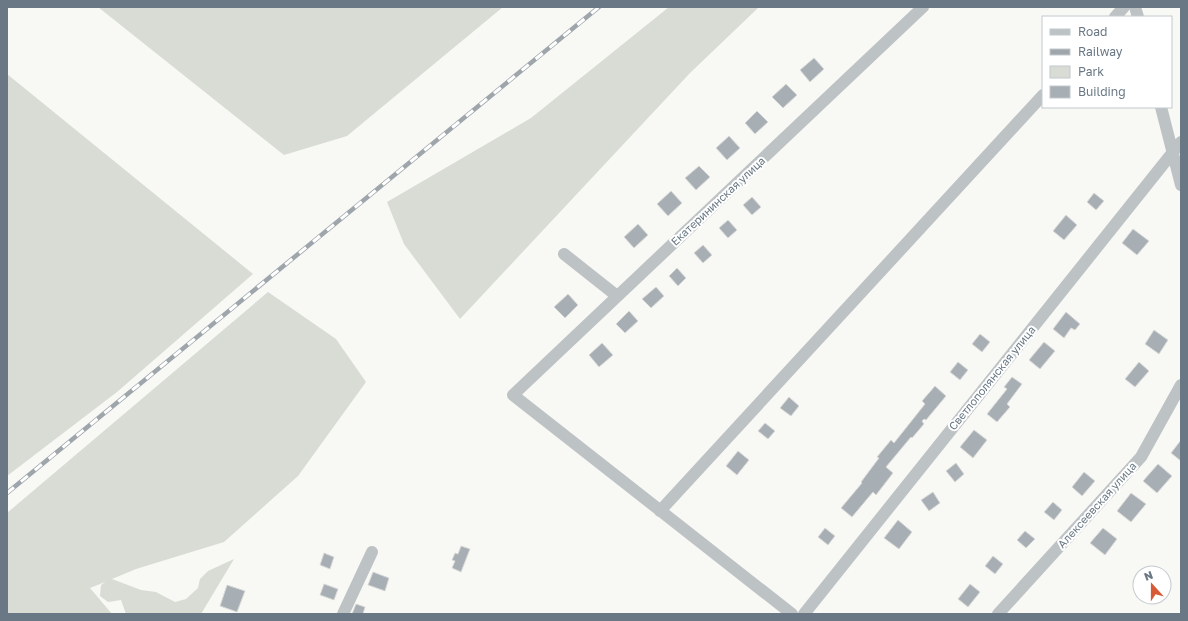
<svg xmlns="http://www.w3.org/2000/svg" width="1188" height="621" font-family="'Golos Text',sans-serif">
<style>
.green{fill:#d8dcd5}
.building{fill:#a7afb4;stroke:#dadad8}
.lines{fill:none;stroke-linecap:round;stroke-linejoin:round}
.minor{stroke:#bdc2c5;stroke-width:12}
.rail-casing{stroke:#9fa6ab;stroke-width:4.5}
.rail{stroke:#fff;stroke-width:3;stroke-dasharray:9;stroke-linecap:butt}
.labels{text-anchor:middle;stroke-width:4;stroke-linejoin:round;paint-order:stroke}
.street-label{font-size:11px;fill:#697884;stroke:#fff}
</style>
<rect width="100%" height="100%" fill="#f8f8f5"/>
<path class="green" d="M98 7H503L347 136 284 155Z
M669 7H759L690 73 460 319 404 244 387 202 531 118Z
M7 74 253 274 117 392 7 476Z
M268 292 336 339 366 382 298 476 224 542 136 569 112 579 141 590 156 592 175 602 186 599 198 588 200 579 208 571 234 559 201 614H126L121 600 108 602 100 596 101 585 105 582 90 588 112 614H7V513Z"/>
<path class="building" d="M814 58 824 69 810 82 800 70Z
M786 84 797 95 783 108 772 97Z
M757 111 768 122 755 134 745 123Z
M729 136 740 148 727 160 716 148Z
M699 166 710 177 696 190 685 178Z
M671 191 682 203 668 216 657 204Z
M1094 193 1104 201 1096 210 1087 202Z
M752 197 761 207 752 215 743 205Z
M1066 215 1077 225 1064 240 1053 231Z
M728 220 737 230 728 238 719 228Z
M638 224 648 235 634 248 624 237Z
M1133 229 1149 241 1137 255 1122 243Z
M703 245 712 255 703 263 694 253Z
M677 268 686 278 678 286 669 276Z
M656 287 664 296 651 308 642 299Z
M568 294 578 305 565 318 554 307Z
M629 311 638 321 625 333 616 324Z
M1066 312 1080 324 1075 330 1071 328 1064 338 1053 329Z
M1154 330 1168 340 1159 354 1145 344Z
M980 334 990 342 982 352 972 344Z
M1044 342 1055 351 1040 369 1029 360Z
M602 343 613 355 599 367 589 355Z
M958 362 968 370 960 380 950 372Z
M1139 362 1149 371 1135 387 1125 379Z
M1012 377 1022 384 1007 404 1010 407 997 422 987 414 1007 389 1004 387Z
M935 386 946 396 926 420 924 419 922 421 924 424 912 438 911 437 886 467 893 473 876 495 873 492 852 517 841 508 862 483 861 482 879 458 877 457 891 440 894 443 925 404 922 401Z
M789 397 799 406 791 416 780 408Z
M765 423 775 431 768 439 758 431Z
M974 430 987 440 973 458 960 447Z
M1181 440V461L1171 453Z
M738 451 749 460 737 475 726 466Z
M956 463 964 474 955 482 946 471Z
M1158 464 1172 476 1157 493 1143 481Z
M1084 472 1095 481 1082 496 1072 487Z
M933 492 940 503 929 511 921 500Z
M1131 493 1146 504 1131 522 1117 511Z
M1053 502 1062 510 1054 520 1044 512Z
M898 520 912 532 899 549 884 538Z
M825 528 835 536 828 545 818 537Z
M1103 528 1117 539 1105 555 1090 543Z
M1025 531 1035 539 1026 548 1017 540Z
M461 546 470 549 461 572 452 568 455 561 452 560 455 553 458 554Z
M324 553 334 557 330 569 320 565Z
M993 556 1003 564 995 574 985 566Z
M373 572 389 578 385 591 368 585Z
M324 584 338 589 334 600 320 595Z
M970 584 980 592 968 607 958 599Z
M227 585 245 591 237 612 220 606Z
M356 604 365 607 363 614H352Z"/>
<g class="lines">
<path class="minor" d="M1135 7 1138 17
M1115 17 1124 7
M1161 107 1181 185
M564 254 617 296
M660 511 1043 95
M343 614 372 552
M792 614 513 395 923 7
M804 614 1181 142
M998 614 1141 457 1181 385"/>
<g class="rail-casing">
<path id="rail" d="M7 493 599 7"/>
</g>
<use href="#rail" class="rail"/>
</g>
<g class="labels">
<g class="street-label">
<text transform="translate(718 201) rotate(-43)" y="4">Екатерининская улица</text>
<text transform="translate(992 378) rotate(-51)" y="4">Светлополянская улица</text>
<text transform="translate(1097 505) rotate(-48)" y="4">Алексеевская улица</text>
</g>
</g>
<rect width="1188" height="621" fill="none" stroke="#697884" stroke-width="16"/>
<rect x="1042" y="16" width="130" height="92" fill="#ffffff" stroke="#c3c9ce"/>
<rect x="1050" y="29" width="20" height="6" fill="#bdc2c5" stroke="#c3c9ce"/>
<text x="1078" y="36" font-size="12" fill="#697884">Road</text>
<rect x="1050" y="49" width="20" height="6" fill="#9fa6ab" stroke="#c3c9ce"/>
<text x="1078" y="56" font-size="12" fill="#697884">Railway</text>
<rect x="1050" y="66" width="20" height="12" fill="#d8dcd5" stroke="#c3c9ce"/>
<text x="1078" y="76" font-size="12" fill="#697884">Park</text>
<rect x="1050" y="86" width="20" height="12" fill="#a7afb4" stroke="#c3c9ce"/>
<text x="1078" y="96" font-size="12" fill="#697884">Building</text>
<g transform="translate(1152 585) rotate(339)"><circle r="19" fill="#ffffff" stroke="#c3c9ce"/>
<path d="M0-3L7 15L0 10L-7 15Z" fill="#d85a35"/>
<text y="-6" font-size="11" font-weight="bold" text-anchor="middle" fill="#697884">N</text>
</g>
</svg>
